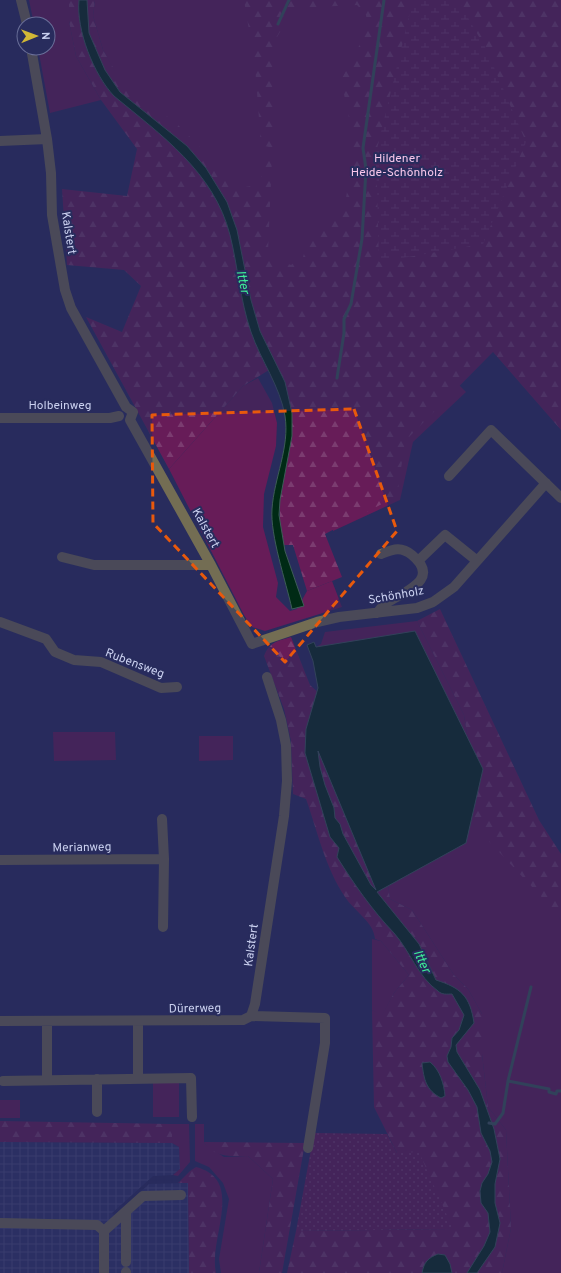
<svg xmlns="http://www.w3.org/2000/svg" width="561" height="1273" font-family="Overpass,sans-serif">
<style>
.industrial{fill:url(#industrial-grid)}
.green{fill:#671c58}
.forest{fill:url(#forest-firs)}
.wetland{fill:url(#wetland-marsh)}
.garden{fill:url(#garden-dots)}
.water{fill:#002a15;stroke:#3d5c57;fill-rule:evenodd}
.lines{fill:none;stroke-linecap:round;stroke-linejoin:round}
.stream{stroke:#3d5c57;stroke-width:3}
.minor{stroke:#736d53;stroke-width:10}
.marked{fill:none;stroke:#e8590c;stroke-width:3;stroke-dasharray:8 5;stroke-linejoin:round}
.labels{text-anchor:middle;stroke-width:4;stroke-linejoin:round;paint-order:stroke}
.park-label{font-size:12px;fill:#f8c6ea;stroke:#282c5d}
.street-label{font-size:12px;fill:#cbd1f0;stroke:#282c5d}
.water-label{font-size:13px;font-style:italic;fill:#3eed98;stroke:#282c5d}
</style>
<defs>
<pattern id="industrial-grid" width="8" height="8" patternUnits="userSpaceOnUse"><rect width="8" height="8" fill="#2f346c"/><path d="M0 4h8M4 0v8" fill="none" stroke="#4c5081"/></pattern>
<pattern id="forest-firs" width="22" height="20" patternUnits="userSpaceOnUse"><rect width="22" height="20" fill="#671c58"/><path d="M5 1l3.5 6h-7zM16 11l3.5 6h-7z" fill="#7b3c70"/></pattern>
<pattern id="wetland-marsh" width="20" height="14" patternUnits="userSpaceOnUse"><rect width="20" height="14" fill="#671c58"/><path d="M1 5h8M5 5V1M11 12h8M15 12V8" fill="none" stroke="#7b3c70"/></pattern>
<pattern id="garden-dots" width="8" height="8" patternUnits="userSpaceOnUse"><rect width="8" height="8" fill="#671c58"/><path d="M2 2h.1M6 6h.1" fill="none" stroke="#7b3c70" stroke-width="1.8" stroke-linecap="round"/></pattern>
</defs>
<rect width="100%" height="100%" fill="#282c5d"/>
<path class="industrial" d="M0 1142 172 1143 179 1147 180 1169 173 1175 153 1176 112 1213 115 1216 149 1184 188 1183 189 1273H0Z"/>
<path class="green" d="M29 0H69V21L76 56 101 100 50 113 38 48H48V24H34Z
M95 0H561L458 384 466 392 413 442 400 500 333 531 334 440 294 401 103 50 93 16Z
M258 378 272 403 277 423 276 446 264 494 263 527 278 583 276 597 290 611 297 609 307 591 332 581 342 607 265 631 252 627 244 615 169 469 243 386Z
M417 621 464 715 472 764 561 920V1273H502L511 1228 506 1130 488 1107 482 1054V1014L468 989 454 975 412 910 390 899 367 738 316 647 321 644 325 632Z
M53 732H115L116 760 54 761Z
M199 736H233V760L199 761Z
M372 939 381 941 409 975 394 993 382 1016 372 1010Z
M153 1079H179V1117H153Z
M0 1100H20V1118H0Z
M172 1124H189L190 1162 178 1176 173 1175 180 1169 179 1147 172 1143Z
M195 1124H204V1142L206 1145 224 1157 248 1156 273 1179 259 1273H221L219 1259 229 1199 223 1183 209 1167 195 1161Z"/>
<path class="forest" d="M69 0H95L93 16 103 50 122 83 177 124 228 175 239 188 252 186 261 177 262 155 272 157 268 251 283 262 291 265 303 257 308 241 332 222 346 198 352 161 351 127 341 80 368 29 366 15 357 5 294 8 277 37 271 76 275 112 273 148 261 145 255 66 244 0H561V430L493 352 405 441 397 496 325 534 342 577 307 591 293 545H284L280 529V500L292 436 277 365 243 386 169 469 86 317 122 332 141 286 124 270 67 265 62 189 127 196 137 149 101 100 76 56 69 21Z
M440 609 539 820 561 854V920L553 909 484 836 449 790 472 764 464 715 417 621Z
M291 637 310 685 367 738 390 899 412 910 454 975 468 989 482 1014V1054L488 1107 506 1130 511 1228 502 1273H287L296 1231 452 1229 397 1153 374 1107 372 1010 382 1015 394 993 409 975 381 941 375 939C374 922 354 911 345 897 325 867 318 833 306 799L293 794 291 741 284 709 264 656C269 642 278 641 291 637Z
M0 1121 172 1124V1143L0 1142Z
M204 1142 305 1143 282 1273H259L273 1179 248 1156C232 1156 213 1158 204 1142Z
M196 1167C246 1180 208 1238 216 1273H189L188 1183H178L190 1171Z"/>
<path class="wetland" d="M413 0H453L459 2 486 49 526 142 483 244 379 262 376 153Z"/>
<path class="garden" d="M314 1133 387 1134 397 1153 419 1152 453 1229 296 1231Z"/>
<path class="water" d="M79 0H87L89 33 105 70 120 92 187 146 206 168 227 202 237 230 251 300 260 331 285 382 292 413V436L280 500 279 515 285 551 304 606 292 609C286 582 270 535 272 509 274 478 290 447 285 416 280 386 261 361 251 332 240 300 238 267 230 235 214 172 161 135 114 96 94 75 76 30 79 0Z
M415 631 483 769 466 843 377 892 419 944 436 980C461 988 470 996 474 1023L456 1045 457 1052 480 1090 494 1129 500 1159 495 1184V1203L500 1223 495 1247 477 1273H467L484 1246 490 1232 488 1213 481 1203 480 1191 482 1183 488 1174 492 1162 490 1151 481 1133 477 1107 468 1090 448 1062 447 1056 451 1047 452 1038 459 1030 464 1015 452 994C447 994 442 995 438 991 418 977 410 951 394 933 372 910 354 884 337 857L339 848 330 837 305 753 306 729 318 688 313 661 307 645 314 642 316 647ZM318 751 376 890 371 885 343 834 340 824 335 818 334 808 325 785 320 767Z
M430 1062C440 1070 444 1084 445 1096L441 1098C426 1090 424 1080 422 1063Z
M438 1254 445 1255 450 1264 452 1273H422C424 1262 428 1258 438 1254Z"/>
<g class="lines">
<path class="stream" d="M278 24 289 0
M337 378 344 333V319L351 304 362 239 366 169 363 148 384 0
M508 1081 531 987
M489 1123 495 1124 503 1113 508 1081 549 1089V1092L556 1094 557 1091H561"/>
<path class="minor" d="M21 0 27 24
M31 48 47 139 51 173 52 215 65 290 71 308 126 407 133 412 130 420
M0 141 47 139
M0 418H110L119 416
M130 420 211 565 252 644 317 622 339 617 417 608 433 602 454 587 546 483
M449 476 491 430 561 498
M62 557 94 565H211
M418 561 445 535 476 560
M377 613C380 609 384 605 388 602 406 591 441 579 412 555 401 546 394 549 381 554
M0 622 46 639 55 652 74 660 101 662 161 688 177 687
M162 819 164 859 163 927
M0 860 164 859
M251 1016 255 1004 284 816 287 781 286 745 281 720 267 677
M0 1021 243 1020 251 1016 325 1018V1043L308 1148
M138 1021V1079
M97 1079V1112
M47 1080V1021
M3 1081 191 1078 192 1117
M126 1212V1262
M0 1223 97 1225 104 1231V1273
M104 1231 143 1196 181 1195
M126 1272V1273"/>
</g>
<path d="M0 0H561V1273H0ZM354 409 397 531 285 662 153 523 152 415Z" fill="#282c5d" fill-opacity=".55" fill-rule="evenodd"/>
<path class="marked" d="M354 409 397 531 285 662 153 523 152 415Z"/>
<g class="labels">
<g class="park-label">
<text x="397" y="162">Hildener<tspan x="397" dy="14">Heide-Schönholz</tspan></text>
</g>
<g class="street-label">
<text transform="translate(69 233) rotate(81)" y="4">Kalstert</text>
<text x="60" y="409">Holbeinweg</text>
<text transform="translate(206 528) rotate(61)" y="4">Kalstert</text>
<text transform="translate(396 595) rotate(-10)" y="4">Schönholz</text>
<text transform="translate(135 663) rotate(21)" y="4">Rubensweg</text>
<text transform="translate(82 847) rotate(-1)" y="4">Merianweg</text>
<text transform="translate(251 945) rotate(-82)" y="4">Kalstert</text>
<text transform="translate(195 1008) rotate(-1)" y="4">Dürerweg</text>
</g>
<g class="water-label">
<text transform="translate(244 282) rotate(78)" y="5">Itter</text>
<text transform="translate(423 961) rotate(65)" y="5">Itter</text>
</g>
</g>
<g transform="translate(36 36) rotate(89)"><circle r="19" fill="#282c5d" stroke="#696e98"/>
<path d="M0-3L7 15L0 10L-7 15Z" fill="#d2b736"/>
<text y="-6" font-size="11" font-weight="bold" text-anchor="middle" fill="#cbd1f0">N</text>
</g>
</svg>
